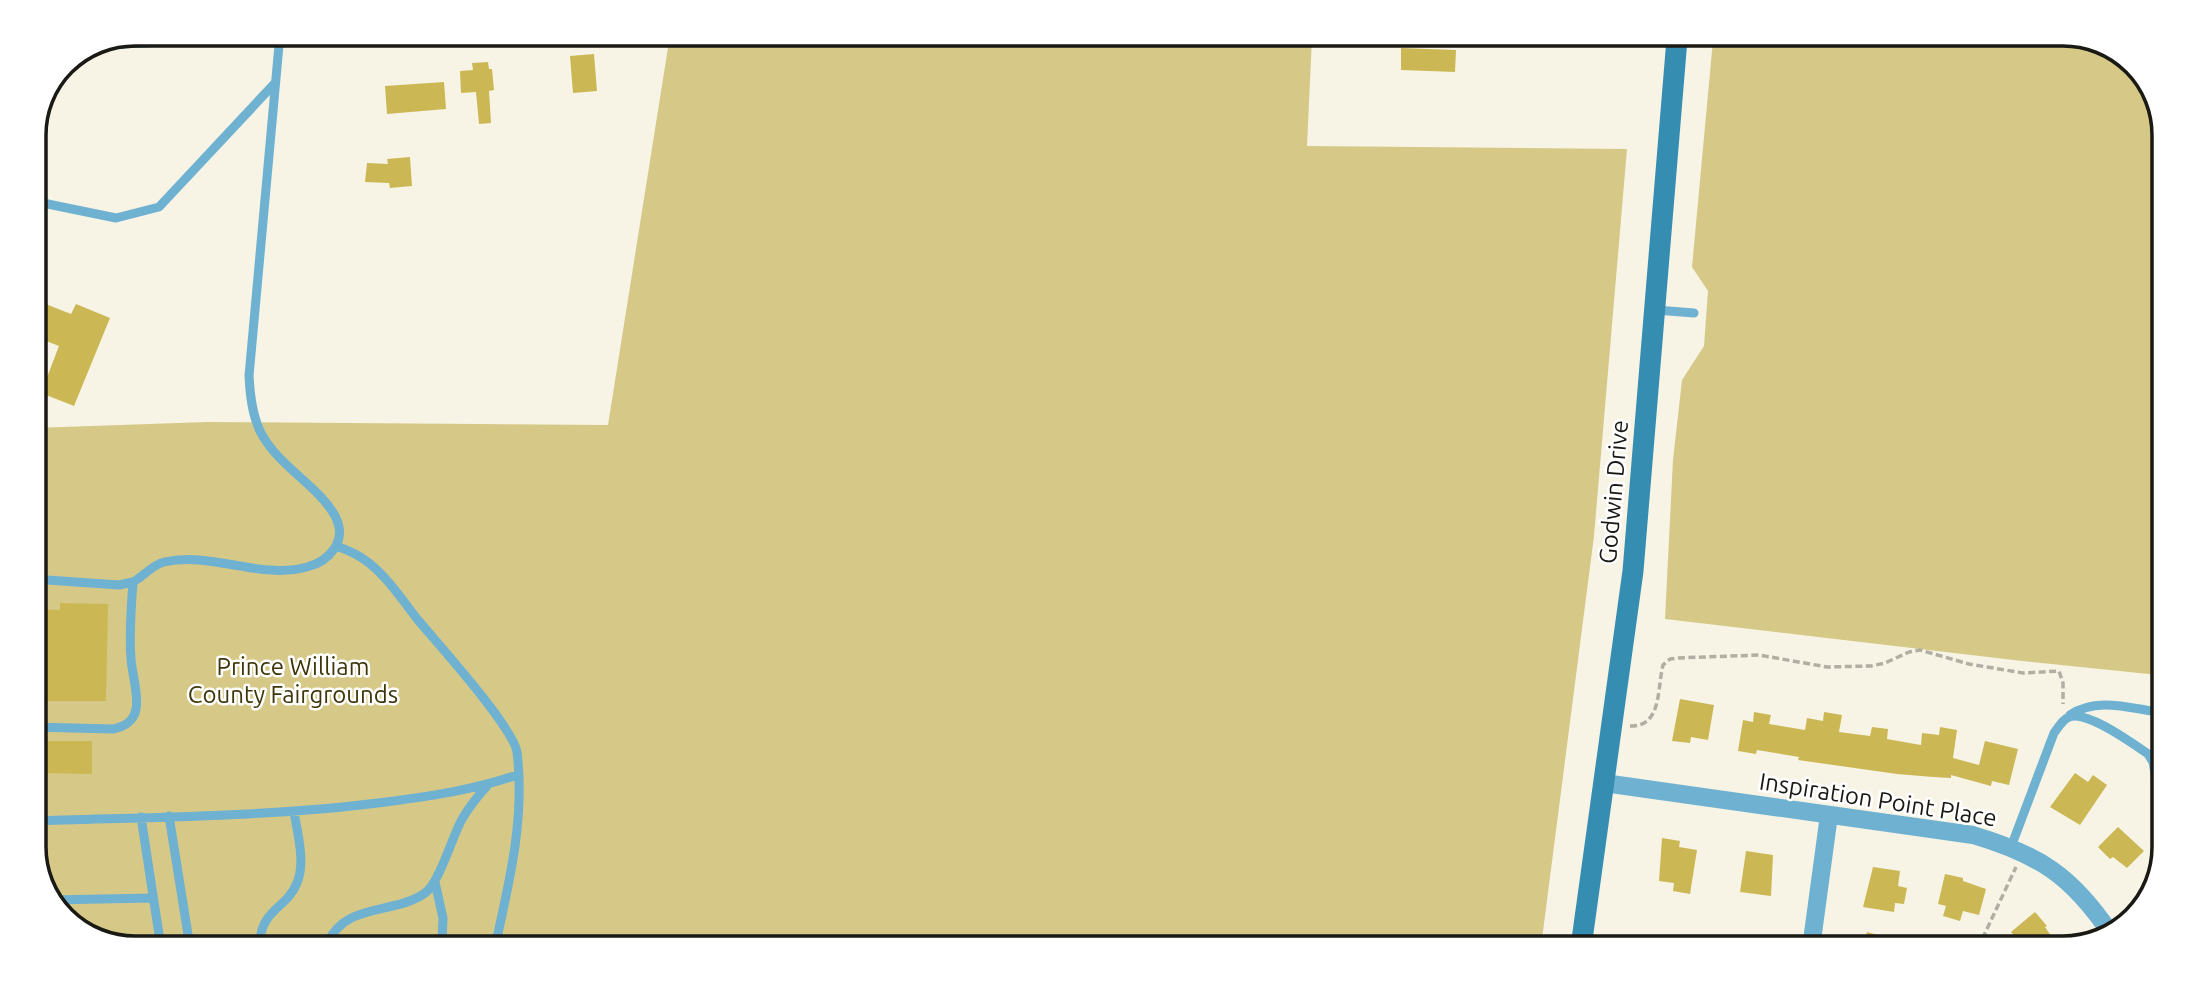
<svg xmlns="http://www.w3.org/2000/svg" width="2197" height="982" font-family="Ubuntu,sans-serif">
<style>
.green{fill:#d6c988}
.building{fill:#cbb854}
.lines{fill:none;stroke-linecap:round;stroke-linejoin:round}
.path{stroke:#b1afa3;stroke-width:3.5;stroke-dasharray:7 3.5;stroke-linecap:butt}
.lane{stroke:#6eb1d1;stroke-width:9}
.street{stroke:#6eb1d1;stroke-width:18}
.secondary{stroke:#368db2;stroke-width:21}
.primary{stroke:#1d7193;stroke-width:21}
.labels{text-anchor:middle;stroke-width:5;stroke-linejoin:round;paint-order:stroke}
.street-label{font-size:24px;fill:#1a1914;stroke:#fff}
.park-label{font-size:24px;fill:#3e360a;stroke:#fff}
.rim{fill:none;stroke:#1a1914;stroke-width:3.5}
</style>
<rect width="100%" height="100%" fill="#f7f4e5"/>
<path class="green" d="M670 35 1312 38 1307 146 1627 149 1594 536 1541 947 95 941 51 904 34 854 33 428 207 422 608 425Z
M1713 40 2102 41 2146 78 2164 128 2158 675 2022 661 1665 619 1673 460 1682 380 1704 346 1708 291 1692 267Z"/>
<path class="building" d="M1401 48 1456 50 1455 72 1401 70Z
M594 54 597 91 573 93 570 56Z
M488 62 489 69H492L494 90 489 91 491 123 479 124 476 92 461 93 460 71 473 70 472 63Z
M444 82 446 109 387 114 385 86Z
M410 157 412 186 390 188 389 183 365 182 367 163 388 164 387 159Z
M33 299 71 314 76 304 110 318 74 406 41 393 59 346 33 336Z
M60 603 108 604 106 701H33V609L60 610Z
M1680 699 1714 705 1708 740 1691 737 1690 743 1672 741Z
M1754 712 1771 715 1769 724 1805 730 1807 718 1823 721 1824 712 1842 715 1839 732 1870 736 1872 727 1888 729 1887 739 1921 745 1922 733 1939 735 1940 727 1957 730 1953 758 1979 765 1985 741 2018 749 2009 785 1992 781 1991 786 1951 775V778L1933 777 1897 774 1798 760 1799 757 1757 750 1756 754 1738 751 1743 720 1753 722Z
M41 741H92V774L40 773Z
M2075 773 2088 782 2093 775 2107 785 2080 825 2050 807Z
M2118 827 2144 851 2127 868 2113 857 2110 859 2098 847Z
M1662 838 1680 841 1679 847 1697 850 1690 894 1673 891 1674 883 1659 881Z
M1746 851 1773 855 1771 896 1740 892Z
M1873 867 1900 871 1898 886 1907 888 1904 904 1895 903 1894 912 1863 907Z
M1945 874 1963 878V881L1986 889 1979 915 1963 911 1960 921 1943 916 1946 906 1938 904Z
M2035 912 2047 926 2045 927 2060 949 2004 948 2016 938 2011 932Z
M1867 932 1908 943 1907 948H1863Z"/>
<g class="lines">
<path class="path" d="M1630 726C1662 727 1657 689 1663 665L1670 659 1678 658 1759 655 1827 667 1871 666 1885 663 1909 652 1920 650 1969 664 2023 673 2059 671 2063 683V704
M1978 948 2016 867"/>
<path class="lane" d="M33 201 116 218 159 207 275 83
M1656 310 1694 313
M336 546C348 550 359 555 369 563 388 578 403 601 418 620 438 644 513 727 517 752 525 816 510 880 496 942
M33 579 119 585 133 582
M2070 715C2096 697 2129 708 2158 712
M33 727 113 729C124 727 134 721 136 709 139 694 132 674 131 659 129 633 131 608 133 582 144 576 152 565 164 562 212 551 260 580 307 567 330 561 348 540 335 516 319 486 279 467 261 433 252 415 250 395 249 376L280 34
M169 816 189 941
M141 817 160 941
M33 821C151 817 270 817 386 802 431 796 474 790 517 775
M2011 847 2054 733C2058 728 2062 720 2069 717 2087 710 2132 743 2148 754L2153 762 2157 785
M435 882 443 918 442 942
M49 900 153 898
M260 942C261 910 287 908 297 883 306 861 297 833 294 811
M328 942C347 902 394 915 425 893 439 883 452 838 461 821 468 808 477 797 487 786"/>
<path class="street" d="M1604 783 1973 835C2040 855 2072 876 2111 934
M1811 948 1829 815"/>
<path class="secondary" d="M1581 947 1633 571 1677 39"/>
<path class="primary" d="M122 38 199 34"/>
</g>
<g class="labels">
<g class="street-label">
<text transform="translate(1614 492) rotate(-85)" y="8">Godwin Drive</text>
<text transform="translate(1878 800) rotate(9)" y="8">Inspiration Point Place</text>
</g>
<g class="park-label">
<text x="293" y="675">Prince William<tspan x="293" dy="28">County Fairgrounds</tspan></text>
</g>
</g>
<path d="M0 0H2197V982H0ZM135 46H2063A89 89 0 0 1 2152 135V847A89 89 0 0 1 2063 936H135A89 89 0 0 1 46 847V135A89 89 0 0 1 135 46Z" fill="#fff" fill-rule="evenodd"/>
<path class="rim" d="M135 46H2063A89 89 0 0 1 2152 135V847A89 89 0 0 1 2063 936H135A89 89 0 0 1 46 847V135A89 89 0 0 1 135 46Z"/>
</svg>
